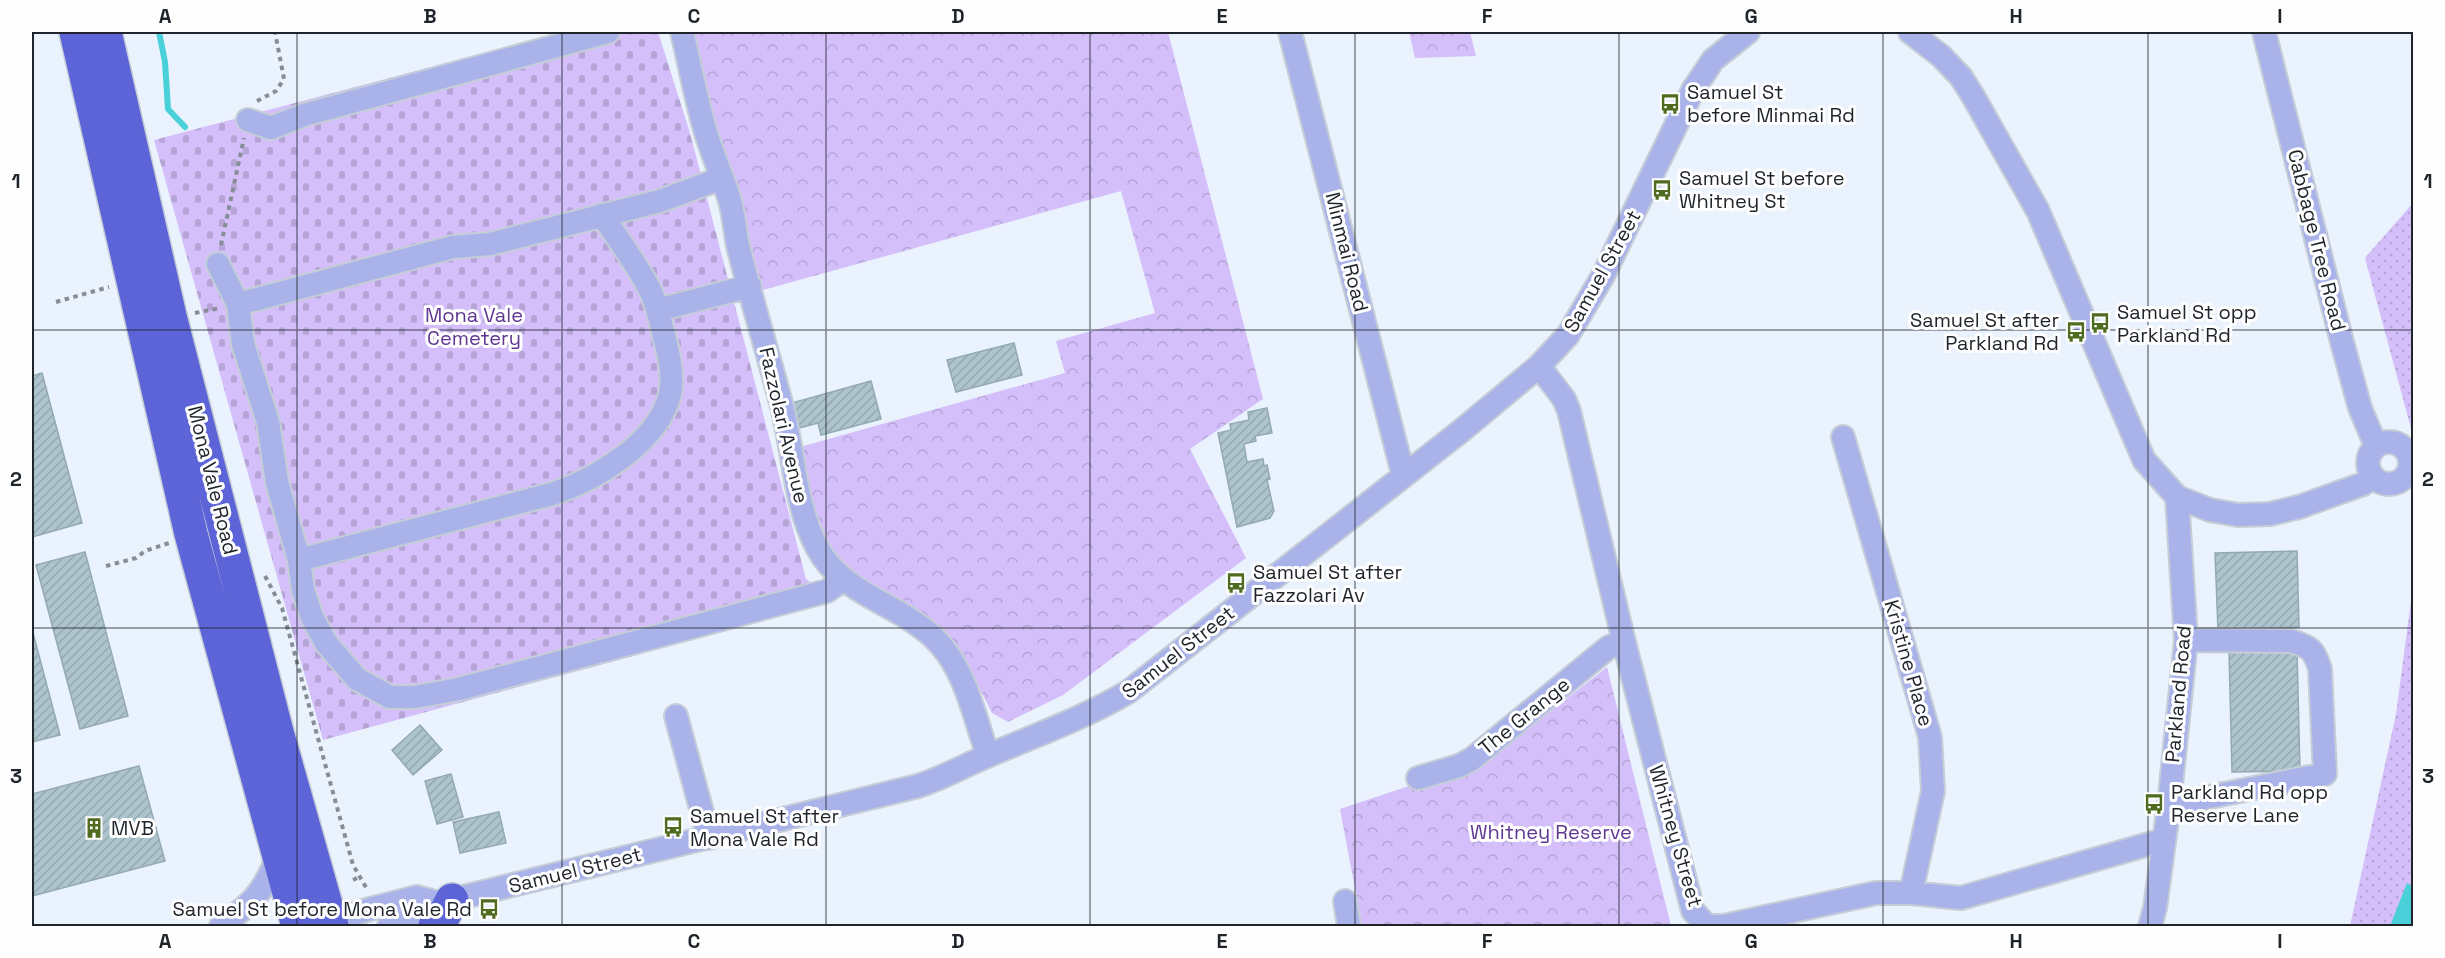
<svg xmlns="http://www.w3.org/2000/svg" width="2445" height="958" font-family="'Space Grotesk',sans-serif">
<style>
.grass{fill:url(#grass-dots)}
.cemetery{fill:url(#cemetery-stones)}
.park{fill:url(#park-crowns)}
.water{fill:#49d0d9}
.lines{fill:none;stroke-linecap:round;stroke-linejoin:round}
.stream{stroke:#49d0d9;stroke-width:6}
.building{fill:url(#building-hatch);stroke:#94aab3;stroke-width:1.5}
.minor-casing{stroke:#c5cdd7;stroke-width:26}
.highway-casing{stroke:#c5cdd7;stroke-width:36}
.path{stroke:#868d96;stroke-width:4;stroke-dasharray:4.5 4.5;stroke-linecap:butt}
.minor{stroke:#a9b3e9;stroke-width:22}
.highway{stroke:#5c64d7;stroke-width:33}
.grid{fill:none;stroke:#1f242a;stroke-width:1.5;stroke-opacity:0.55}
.labels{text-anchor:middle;stroke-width:6;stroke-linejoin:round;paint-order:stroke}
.poi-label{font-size:20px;fill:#1f242a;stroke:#fefefe;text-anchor:start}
.street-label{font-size:20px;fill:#1f242a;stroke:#fefefe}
.park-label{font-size:20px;fill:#5f3691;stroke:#fefefe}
.neatline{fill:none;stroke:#1f242a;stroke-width:2}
.grid-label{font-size:20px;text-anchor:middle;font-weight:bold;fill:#1f242a}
</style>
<defs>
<pattern id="grass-dots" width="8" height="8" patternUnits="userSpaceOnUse" patternTransform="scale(1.5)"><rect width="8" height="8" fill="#d4bffa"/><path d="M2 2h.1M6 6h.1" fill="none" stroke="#b6a4d6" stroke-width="1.8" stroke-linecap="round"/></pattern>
<pattern id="cemetery-stones" width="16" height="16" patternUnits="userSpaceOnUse" patternTransform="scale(1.5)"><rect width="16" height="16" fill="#d4bffa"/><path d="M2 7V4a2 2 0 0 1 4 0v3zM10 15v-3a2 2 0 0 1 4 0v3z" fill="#b6a4d6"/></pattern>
<pattern id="park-crowns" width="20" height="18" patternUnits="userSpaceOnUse" patternTransform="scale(1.5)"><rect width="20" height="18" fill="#d4bffa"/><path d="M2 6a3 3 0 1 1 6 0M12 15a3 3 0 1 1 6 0" fill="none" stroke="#b6a4d6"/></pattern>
<pattern id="building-hatch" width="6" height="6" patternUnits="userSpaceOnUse" patternTransform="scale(1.5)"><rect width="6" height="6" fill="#adc4ce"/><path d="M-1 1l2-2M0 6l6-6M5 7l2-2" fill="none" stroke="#94a8b1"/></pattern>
</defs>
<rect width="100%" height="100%" fill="#e9f2fd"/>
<path class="grass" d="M2413 203V436L2365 258Z
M2413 586V926H2350L2396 714Z"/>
<path class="cemetery" d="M564 32H658L690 133 806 579 836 601 323 740 154 140Z"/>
<path class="park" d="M689 32H1168L1263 399 1190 449 1246 558 1063 695 1008 722 992 713 964 658 936 628 840 566 817 523 800 447 1065 373 1056 341 1155 313 1121 191 756 292Z
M1409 32H1470L1476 56 1415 58Z
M1607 667 1671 926H1362L1340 809 1490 759Z"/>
<path class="water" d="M2407 883 2413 887V926H2390Z"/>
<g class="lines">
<path class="stream" d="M159 32 165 62 168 109 185 127"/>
</g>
<path class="building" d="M1014 343 1022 375 956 392 947 360Z
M42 373 82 523 32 537V376Z
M871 381 881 419 821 435 818 423 799 428 792 403Z
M1267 408 1272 433 1255 436 1256 441 1244 444 1247 462 1263 459 1264 466 1267 465 1270 479 1267 480 1274 511 1270 518 1237 527 1218 433 1231 430 1230 424 1249 420 1248 412Z
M2297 551 2299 627 2218 630 2215 553Z
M85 552 128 716 80 729 36 565Z
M32 629 60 735 32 742Z
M2297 650 2300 771 2232 772 2229 651Z
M420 725 442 750 413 775 392 750Z
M139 766 165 861 32 896V794Z
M451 774 463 817 437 824 425 781Z
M499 812 506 843 460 853 453 822Z"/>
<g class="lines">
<g class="minor-casing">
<path id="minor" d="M682 32C690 65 696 100 706 133 713 156 723 178 730 201 734 216 735 231 738 246 751 298 767 350 781 403 794 450 794 504 817 547 843 597 904 604 940 644 967 675 974 717 988 755
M1290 32 1403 474
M1910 32 1941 56 1961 77 1973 96 2038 211 2144 460 2177 497 2210 510 2238 515 2270 514 2299 507 2363 484 2373 477
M2264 32 2342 342 2360 408 2376 446
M248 120 271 128 304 115 608 32
M218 264 238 304 243 344 268 422 277 482 299 560 303 590 312 617 326 643 357 679 390 697H415L459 689 827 591 844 579
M238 304 453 247 490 244 660 201 722 178
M658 310 750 286
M1539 366 1564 399 1569 411 1624 642 1693 911 1707 926H1724L1876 893H1911L1961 898 2163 840
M1843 437 1930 737 1933 791 1911 893
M2368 463a21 21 0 1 1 42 0a21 21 0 1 1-42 0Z
M299 560 552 494C595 480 658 443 670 394 674 376 669 354 664 336 660 320 657 303 649 288 636 263 618 239 602 215
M676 716 709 838
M1418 778 1459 766 1472 759 1609 647 1624 642
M2169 805 2325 774 2320 669C2314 649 2310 647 2291 641L2186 640
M1345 901 1349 926
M221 926C253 903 262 894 278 857
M315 926 370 909 417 897 439 903
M389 926 423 917 439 903 918 786C943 778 965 765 990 755 1036 735 1084 718 1128 692L1461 431 1539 366 1568 335 1604 274 1693 90 1713 60 1748 32
M2150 926 2155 908 2169 805 2186 640 2177 497"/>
</g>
<g class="highway-casing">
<path id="highway" d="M76 32 191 534 298 926
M105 32 170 316 277 732 332 926
M435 926 440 923 452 900"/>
</g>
<path class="path" d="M257 101 276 91 284 79 275 32
M221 245 244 138
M56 302 109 287
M195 313 220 308
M106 566 136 558 145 551 169 543
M265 576 282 608 353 865 367 889
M353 880 359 877"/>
<use href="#minor" class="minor"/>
<use href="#highway" class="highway"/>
</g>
<path class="grid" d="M297 32V926M562 32V926M826 32V926M1090 32V926M1355 32V926M1619 32V926M1883 32V926M2148 32V926M32 330H2414M32 628H2414"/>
<defs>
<g id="bus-bare" transform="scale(1.62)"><path d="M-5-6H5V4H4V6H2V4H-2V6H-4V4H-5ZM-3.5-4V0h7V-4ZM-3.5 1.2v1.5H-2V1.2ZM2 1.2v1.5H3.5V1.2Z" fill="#4e6b1f" stroke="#fefefe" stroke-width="2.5" paint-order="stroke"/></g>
<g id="building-bare" transform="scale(1.62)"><path d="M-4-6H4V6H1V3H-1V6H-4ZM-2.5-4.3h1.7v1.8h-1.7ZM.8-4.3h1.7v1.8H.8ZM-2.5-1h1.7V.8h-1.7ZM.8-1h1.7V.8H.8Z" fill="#4e6b1f" stroke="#fefefe" stroke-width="2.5" paint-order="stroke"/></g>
</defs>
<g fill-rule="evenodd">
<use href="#bus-bare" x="1670" y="104"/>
<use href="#bus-bare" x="1662" y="190"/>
<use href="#bus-bare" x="2100" y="323"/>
<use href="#bus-bare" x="2076" y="332"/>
<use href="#bus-bare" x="1236" y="583"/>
<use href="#bus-bare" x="2154" y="804"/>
<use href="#bus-bare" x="673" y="827"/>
<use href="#building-bare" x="94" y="828"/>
<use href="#bus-bare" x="489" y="909"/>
</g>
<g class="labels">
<g class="poi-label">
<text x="1687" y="99">Samuel St<tspan x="1687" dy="23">before Minmai Rd</tspan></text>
<text x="1679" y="185">Samuel St before<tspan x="1679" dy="23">Whitney St</tspan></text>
<text x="2117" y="319">Samuel St opp<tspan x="2117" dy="23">Parkland Rd</tspan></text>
<text x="2059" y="327" text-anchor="end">Samuel St after<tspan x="2059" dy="23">Parkland Rd</tspan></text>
<text x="1253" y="579">Samuel St after<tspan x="1253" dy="23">Fazzolari Av</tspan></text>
<text x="2171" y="799">Parkland Rd opp<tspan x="2171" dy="23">Reserve Lane</tspan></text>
<text x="690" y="823">Samuel St after<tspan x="690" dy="23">Mona Vale Rd</tspan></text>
<text x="111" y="835">MVB</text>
<text x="472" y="916" text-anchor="end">Samuel St before Mona Vale Rd</text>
</g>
<g class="street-label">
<text transform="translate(2317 240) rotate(76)" y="7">Cabbage Tree Road</text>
<text transform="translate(1347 252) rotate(76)" y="7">Minmai Road</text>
<text transform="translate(1602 271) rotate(-61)" y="7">Samuel Street</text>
<text transform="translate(784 425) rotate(77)" y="7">Fazzolari Avenue</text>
<text transform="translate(213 480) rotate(76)" y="7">Mona Vale Road</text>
<text transform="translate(1178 652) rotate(-38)" y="7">Samuel Street</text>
<text transform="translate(1909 663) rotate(74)" y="7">Kristine Place</text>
<text transform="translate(2178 694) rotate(-85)" y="7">Parkland Road</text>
<text transform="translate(1524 716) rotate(-39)" y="7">The Grange</text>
<text transform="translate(1676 836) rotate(74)" y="7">Whitney Street</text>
<text transform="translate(575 870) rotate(-14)" y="7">Samuel Street</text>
</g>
<g class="park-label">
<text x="474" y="322">Mona Vale<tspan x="474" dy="23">Cemetery</tspan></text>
<text x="1551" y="839">Whitney Reserve</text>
</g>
</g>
<rect width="2445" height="958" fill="none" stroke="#fefefe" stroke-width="66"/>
<rect x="33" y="33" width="2379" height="892" class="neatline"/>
<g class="grid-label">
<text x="165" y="23">A</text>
<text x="430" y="23">B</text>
<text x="694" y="23">C</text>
<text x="958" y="23">D</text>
<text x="1222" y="23">E</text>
<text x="1487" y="23">F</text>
<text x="1751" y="23">G</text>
<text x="2016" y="23">H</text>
<text x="2280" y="23">I</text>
<text x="16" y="188">1</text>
<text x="2428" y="188">1</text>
<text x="16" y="486">2</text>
<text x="2428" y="486">2</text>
<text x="16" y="783">3</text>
<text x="2428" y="783">3</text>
<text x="165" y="948">A</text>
<text x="430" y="948">B</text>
<text x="694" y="948">C</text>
<text x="958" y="948">D</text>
<text x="1222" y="948">E</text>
<text x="1487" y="948">F</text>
<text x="1751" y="948">G</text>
<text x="2016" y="948">H</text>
<text x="2280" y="948">I</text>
</g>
</svg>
